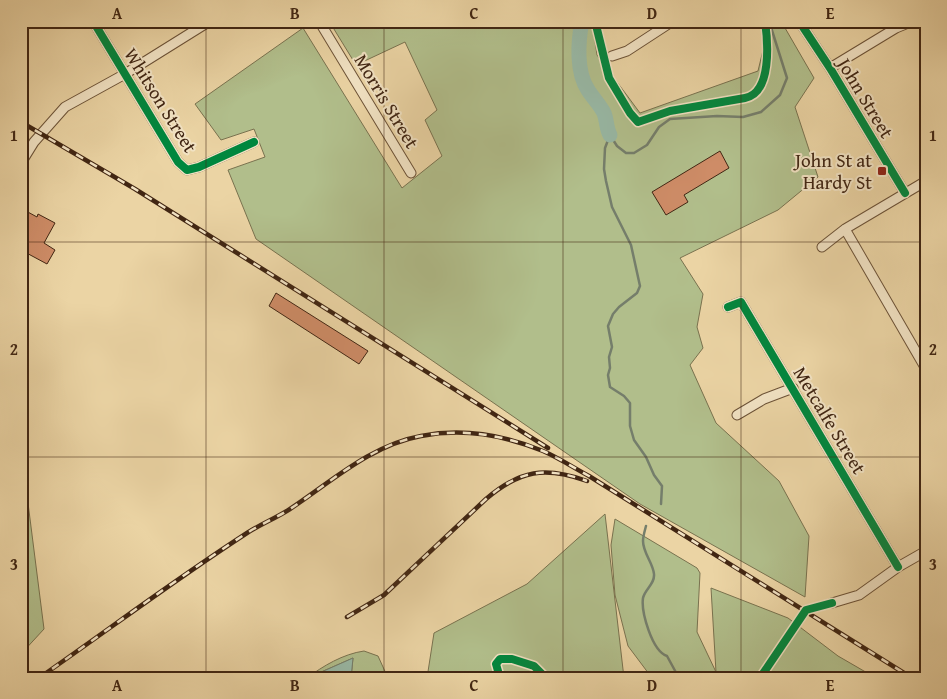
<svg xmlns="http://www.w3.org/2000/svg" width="947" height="699" font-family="'Gentium Book Plus',serif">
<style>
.green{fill:#b1be8b;stroke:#79724f}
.water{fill:#98b8a5;stroke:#757e6b}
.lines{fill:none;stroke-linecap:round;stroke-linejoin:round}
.stream{stroke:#757e6b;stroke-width:2.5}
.river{stroke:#98b8a5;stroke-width:15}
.building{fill:#ce8c67;stroke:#412613}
.street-casing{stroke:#6c5237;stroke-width:11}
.street{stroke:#f2e3c4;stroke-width:9}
.rail-casing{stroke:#412613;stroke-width:4.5}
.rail{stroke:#f2e3c4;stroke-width:2.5;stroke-dasharray:8;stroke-linecap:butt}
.cycleway-casing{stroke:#f2e3c4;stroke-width:11}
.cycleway{stroke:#00873e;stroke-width:8}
.grid{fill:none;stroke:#412613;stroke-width:1;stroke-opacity:0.55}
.poi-dot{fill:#8f2418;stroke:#f2e3c4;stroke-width:2}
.labels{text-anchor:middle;stroke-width:4;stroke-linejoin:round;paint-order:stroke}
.street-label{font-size:19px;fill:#412613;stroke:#f2e3c4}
.poi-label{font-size:19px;fill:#412613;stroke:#f2e3c4;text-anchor:end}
.neatline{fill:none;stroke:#412613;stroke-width:2}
.grid-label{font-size:16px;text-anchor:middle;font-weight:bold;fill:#412613}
</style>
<rect width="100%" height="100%" fill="#ebd4a4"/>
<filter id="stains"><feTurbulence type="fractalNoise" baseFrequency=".004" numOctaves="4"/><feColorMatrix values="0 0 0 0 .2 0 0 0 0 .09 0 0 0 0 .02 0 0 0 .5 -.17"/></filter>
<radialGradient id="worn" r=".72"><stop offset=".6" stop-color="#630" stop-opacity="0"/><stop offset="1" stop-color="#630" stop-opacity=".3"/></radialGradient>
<path class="green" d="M329 21H592L597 55 640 113 758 71 770 21H781L814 78 795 107 818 177 778 210 680 258 703 294 697 327 703 348 690 365 716 423 779 481 809 536 805 597 640 504 256 239 228 170 265 157 254 129 221 140 195 104 303 28 402 188 442 156 425 120 437 110 405 42 356 65Z
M28 503 44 629 21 654V505Z
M605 514 624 678H427L434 633 527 584Z
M615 519 697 568 700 573 697 632 716 672 711 588 788 618 838 656 876 678H652L628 646 615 595 611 545Z
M364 651 378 656 388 678H351L353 658 319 673 314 678H307C323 666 343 654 364 651Z"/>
<path class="water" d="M353 658 351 678H314L319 673Z"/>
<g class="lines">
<path class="stream" d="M610 135 605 148 604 169 606 181 612 207 631 245 640 286 637 293 619 307 613 314 608 326 612 347 609 357 610 368 608 375 610 387 624 396 630 403V426L634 440 646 457 654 475 662 486 661 504
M610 135 617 146 626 153H634L647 145 659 127 670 119 717 116 743 117 761 112 780 95 787 78 769 21
M646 526C645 530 643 536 643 541 643 553 653 563 654 574 655 584 645 589 643 598 641 612 652 651 667 656L679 678"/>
<path class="river" d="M582 21C578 42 576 72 588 90 593 98 600 105 604 113 607 120 606 128 610 135"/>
</g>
<path class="building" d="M720 151 729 168 684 195 688 202 666 215 652 192Z
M26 211 37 217 38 214 55 223 44 243 55 250 47 264 21 250V220Z
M276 293 368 351 359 364 269 306Z"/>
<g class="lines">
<g class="street-casing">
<path id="street" d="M93 21 178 162 187 170 199 167 254 142
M319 21 411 173
M799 21 830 68 905 193
M612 56 627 51 673 21
M830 68 896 28 913 21
M21 163 34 142 65 107 125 74 210 21
M845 229 926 369
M822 247 845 229 926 181
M728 307 741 302 898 567
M737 415 764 399 793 388
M832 603 859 595 898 567 926 551"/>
</g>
<use href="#street" class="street"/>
<g class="rail-casing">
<path id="rail" d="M21 122 135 189 548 448
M347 617 384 595 486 499C520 470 545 466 587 481
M39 678C108 630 176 579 247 533 261 524 276 518 290 509 331 482 371 445 421 436 462 428 504 435 543 451 559 458 574 468 589 476L912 678"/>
</g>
<use href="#rail" class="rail"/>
<g class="cycleway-casing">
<path id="cycleway" d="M93 21 178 162 187 170 199 167 254 142
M595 21 609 78 630 113 638 122 670 111 745 98C772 93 768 42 765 21
M799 21 830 68 905 193
M728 307 741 302 898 567
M500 678 496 664 500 659H512L534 666 546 678
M760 678 806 610 832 603"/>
</g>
<use href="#cycleway" class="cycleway"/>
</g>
<path class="grid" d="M206 21V678M384 21V678M563 21V678M741 21V678M21 242H926M21 457H926"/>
<rect class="poi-dot" x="877" y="166" width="10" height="10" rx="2.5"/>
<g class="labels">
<g class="street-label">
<text transform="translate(866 98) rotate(59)" y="7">John Street</text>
<text transform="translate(161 100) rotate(58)" y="7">Whitson Street</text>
<text transform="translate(387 101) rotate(59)" y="7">Morris Street</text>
<text transform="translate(830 420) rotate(59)" y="7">Metcalfe Street</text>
</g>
<g class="poi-label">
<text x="872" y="167">John St at<tspan x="872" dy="22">Hardy St</tspan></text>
</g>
</g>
<rect width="947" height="699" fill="none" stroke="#ebd4a4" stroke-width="55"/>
<rect x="28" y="28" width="892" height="644" class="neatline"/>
<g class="grid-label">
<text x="117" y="19">A</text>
<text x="295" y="19">B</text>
<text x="474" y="19">C</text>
<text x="652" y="19">D</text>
<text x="830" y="19">E</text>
<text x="14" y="141">1</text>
<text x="933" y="141">1</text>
<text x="14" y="355">2</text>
<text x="933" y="355">2</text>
<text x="14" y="570">3</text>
<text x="933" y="570">3</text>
<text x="117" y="691">A</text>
<text x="295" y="691">B</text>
<text x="474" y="691">C</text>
<text x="652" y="691">D</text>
<text x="830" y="691">E</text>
</g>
<rect width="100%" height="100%" filter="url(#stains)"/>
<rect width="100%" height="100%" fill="url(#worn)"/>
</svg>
